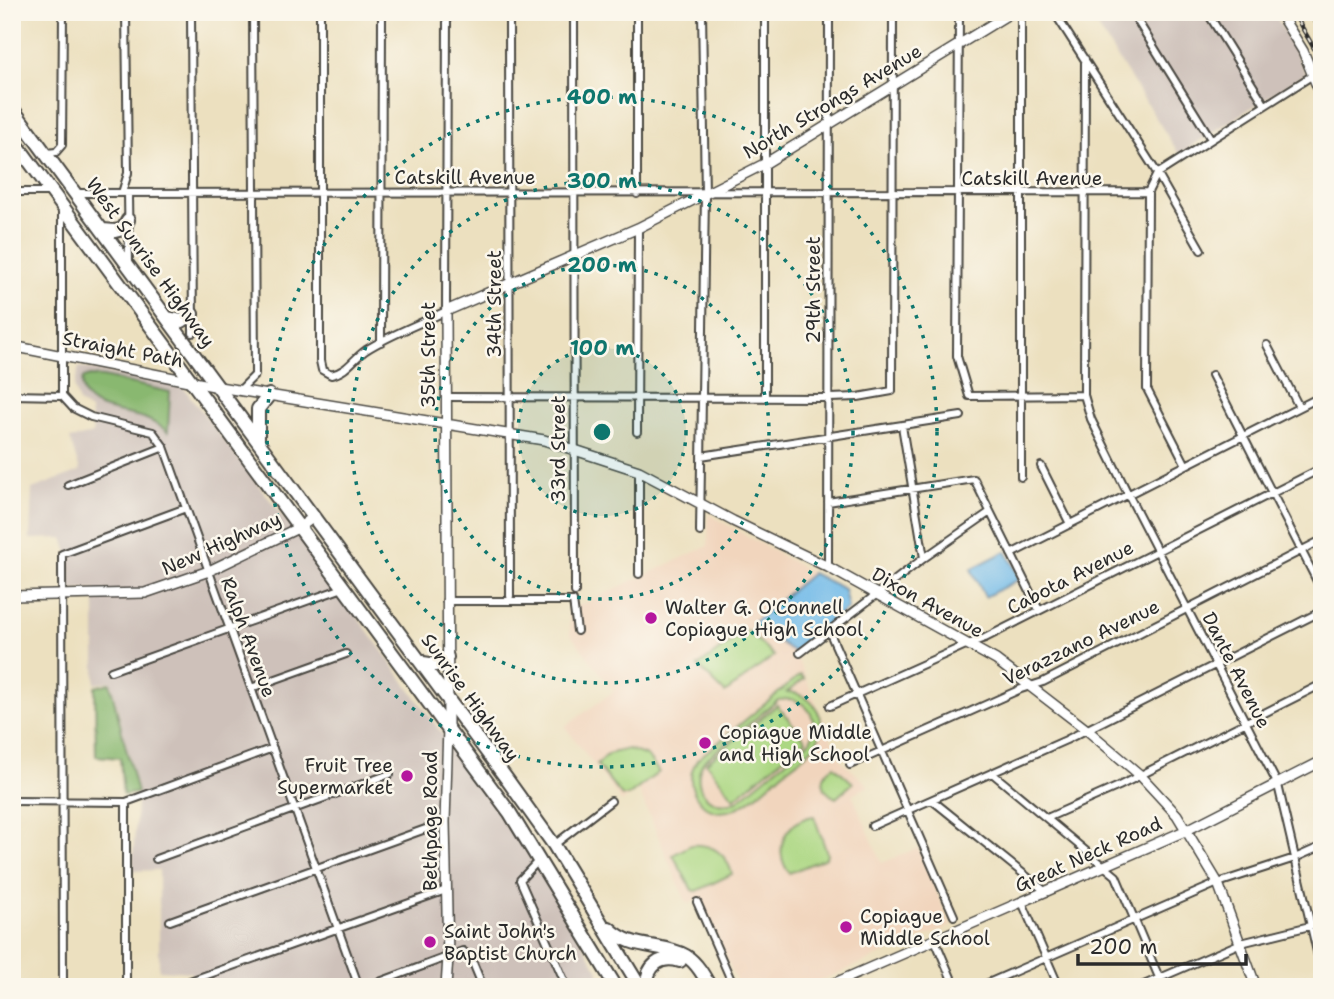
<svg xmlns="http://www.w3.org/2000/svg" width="1334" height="999" font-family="'Shantell Sans',sans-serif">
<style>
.built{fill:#f1d5bd}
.industrial{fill:#cec1ba}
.green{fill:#acd782;stroke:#6c8156;stroke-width:2;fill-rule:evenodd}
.forest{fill:#89b870;stroke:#5a724e;stroke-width:2}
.water{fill:#6fb9e8;stroke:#4d728a;stroke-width:2}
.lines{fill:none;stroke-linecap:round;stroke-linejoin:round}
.street-casing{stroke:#484641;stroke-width:10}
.secondary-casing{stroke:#484641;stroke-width:12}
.highway-casing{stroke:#484641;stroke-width:16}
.street{stroke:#fff;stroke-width:6}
.secondary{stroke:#fff;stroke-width:9}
.highway{stroke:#fff;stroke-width:12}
.rail-casing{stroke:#2b2b2b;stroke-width:4.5}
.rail{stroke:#fbf7ec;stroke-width:2;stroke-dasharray:5;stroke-linecap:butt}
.ring{fill:none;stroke:#0f766e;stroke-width:3.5;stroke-dasharray:3.5 7}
.poi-dot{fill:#b5179e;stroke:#fbf7ec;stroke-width:2.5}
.labels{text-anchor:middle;stroke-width:5;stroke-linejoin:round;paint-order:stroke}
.street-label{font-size:19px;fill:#2b2b2b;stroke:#fbf7ec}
.poi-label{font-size:19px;fill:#2b2b2b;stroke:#fbf7ec;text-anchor:start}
.centre{fill:#0f766e;stroke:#fbf7ec;stroke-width:3.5}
.ring-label{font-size:21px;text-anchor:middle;font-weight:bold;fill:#0f766e;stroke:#fbf7ec;stroke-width:5;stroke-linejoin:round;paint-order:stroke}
</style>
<rect width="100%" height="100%" fill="#fbf7ec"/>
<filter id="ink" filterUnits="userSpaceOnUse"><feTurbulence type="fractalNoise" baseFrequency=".0143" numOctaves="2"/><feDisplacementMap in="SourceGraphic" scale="14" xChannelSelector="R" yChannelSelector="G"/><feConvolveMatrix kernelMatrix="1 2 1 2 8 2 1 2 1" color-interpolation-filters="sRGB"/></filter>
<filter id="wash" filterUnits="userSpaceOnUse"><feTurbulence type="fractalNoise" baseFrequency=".00686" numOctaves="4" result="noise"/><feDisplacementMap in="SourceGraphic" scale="28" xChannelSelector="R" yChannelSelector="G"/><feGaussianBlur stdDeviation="1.57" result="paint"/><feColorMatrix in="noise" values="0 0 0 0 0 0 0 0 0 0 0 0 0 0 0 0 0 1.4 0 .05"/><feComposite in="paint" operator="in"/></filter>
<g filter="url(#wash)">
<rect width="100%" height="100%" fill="#ece0bf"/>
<path class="built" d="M708 514 812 573 753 623 795 653 840 759 869 786 852 794 882 863 918 848 951 926 805 987H739L701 899 687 904 638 789 622 802 565 727 614 691 570 634 569 610 708 546Z"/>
<path class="industrial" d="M1088 12H1274L1306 73 1179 154Z
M79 367 183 387 321 566 526 850 599 971V987H193L191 972 159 970V870L132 871 138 792 111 681 95 684V590H69V556L63 538 30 539 32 489 80 471 70 439 93 434 90 410 79 403 74 388Z"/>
<path class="green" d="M747 630 774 656 725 693 698 666Z
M800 675 804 679 787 692C811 692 830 718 817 741 810 754 793 764 781 774 760 792 721 835 696 796 689 784 690 771 697 760ZM791 699C811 704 819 722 810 741L737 801C710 812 688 786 704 761L778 700Z
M777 705 806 740 734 798 706 763Z
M628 749 647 756 659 772 628 796H622L597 765 608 754Z
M834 766 853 783 836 798C820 791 819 775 834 766Z
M814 816 827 853 826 858 789 873C772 850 785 820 814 816Z
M691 845C712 843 727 854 732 874L697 891 692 890 673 855Z"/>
<path class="forest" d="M90 376 103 377 170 392 168 432C161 426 153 422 144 418 123 411 75 412 83 378Z
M110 683 137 793 123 795 120 758 96 756 95 687Z"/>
<path class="water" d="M1006 551 1020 579 985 597 971 569Z
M812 573 844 589 848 608 795 653 753 623Z"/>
</g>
<g filter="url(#ink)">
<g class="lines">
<g class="street-casing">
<path id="street" d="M191 12 193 333
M320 12V361L322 370 331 375C347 372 353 359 366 350 391 334 420 324 446 311L447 12
M509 12 510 596
M574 12 575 592
M959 12 957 356 969 396 1084 395
M1054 12 1154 168 1201 250
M1132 12 1211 139
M1207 12 1265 105
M1085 59 1084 395 1091 419 1128 494 1278 785 1322 973
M47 153 56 152 62 145 63 12
M12 192H50
M76 193 1148 192
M122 193 128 173 126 12
M128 193 129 264
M637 194V12
M62 208V396L73 408 91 417 153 432 164 447 359 987
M381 342 382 12
M1267 345 1299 407
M1212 375 1322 591
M240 390 255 375 253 12
M12 395 62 396
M446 397 829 398 858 397 892 391 893 12
M765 398V12
M902 426 924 558
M637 432 638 228
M701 456 961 416
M1186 465 1147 389 1148 192 1157 174 1313 75
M1041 466 1070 524
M1021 477V12
M68 485 164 447
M828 502 974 479 1039 610
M700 532 705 194 702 12
M1011 554 1322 396
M828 567 829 12
M639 574V471
M446 601H573L577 631
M829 631 954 916
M800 653 924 558 990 512
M111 671 343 588
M251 688 346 654
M830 706 968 644 985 638 1322 468
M850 765 1021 689 1043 682 1322 540
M992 773 1116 876 1163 987
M932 800 1046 892
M12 801 126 802 273 748
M126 802V987
M1047 818 1119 786 1322 684
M872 826 1066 740 1322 611
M554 845 611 801
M156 859 390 774
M539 860 520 880 567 987
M697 902 734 987
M1022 902 1059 987
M170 921 445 822
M935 940 955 987
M63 987 62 554 186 508
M190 987V981L446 890
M366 987 463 951 471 958 483 987
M979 987 1218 883 1295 858 1322 846
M1139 987 1241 943 1322 923"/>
</g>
<g class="secondary-casing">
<path id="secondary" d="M1279 12 1303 51 1322 98
M1314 12 1322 25
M12 346 219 387 544 440 639 471 733 521 828 567 996 660 1087 730 1140 775 1177 815 1218 883 1256 987
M12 596 145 593 209 571 300 527 315 516
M446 987 448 957 445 822 448 728 446 311 638 228 766 163 1012 12
M826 987 1187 830 1322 761"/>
</g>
<g class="highway-casing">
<path id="highway" d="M12 108 506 778 554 845 640 987
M12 138 510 813 616 987
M103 230 115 231 123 229 128 220
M168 318 182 321 192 314
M258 439V409L269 395
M423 663 436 665 447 657
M609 928C633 951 660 942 686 956 697 963 704 976 710 987
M647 987C646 966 660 955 680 961"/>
</g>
<use href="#street" class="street"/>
<use href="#secondary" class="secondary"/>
<use href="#highway" class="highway"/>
<g class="rail-casing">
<path id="rail" d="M1293 12 1322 62"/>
</g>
<use href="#rail" class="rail"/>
</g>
</g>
<circle cx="602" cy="432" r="84" fill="#0f766e" fill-opacity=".12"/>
<g class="ring">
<circle cx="602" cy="432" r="84"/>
<circle cx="602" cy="432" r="167"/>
<circle cx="602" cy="432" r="251"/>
<circle cx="602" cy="432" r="335"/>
</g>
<g class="poi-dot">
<circle cx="651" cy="618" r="7"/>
<circle cx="705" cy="743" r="7"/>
<circle cx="407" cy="776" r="7"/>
<circle cx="846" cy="927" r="7"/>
<circle cx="430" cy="942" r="7"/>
</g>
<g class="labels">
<g class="street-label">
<text transform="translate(832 101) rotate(-31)" y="7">North Strongs Avenue</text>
<text x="465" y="184">Catskill Avenue</text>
<text x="1032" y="185">Catskill Avenue</text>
<text transform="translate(151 262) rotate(54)" y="7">West Sunrise Highway</text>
<text transform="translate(813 290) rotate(-90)" y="7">29th Street</text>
<text transform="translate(494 304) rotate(-90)" y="7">34th Street</text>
<text transform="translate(123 349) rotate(11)" y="7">Straight Path</text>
<text transform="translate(428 355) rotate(-90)" y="7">35th Street</text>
<text transform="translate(558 449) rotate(-90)" y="7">33rd Street</text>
<text transform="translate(221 543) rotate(-24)" y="7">New Highway</text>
<text transform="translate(1070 577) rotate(-27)" y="7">Cabota Avenue</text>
<text transform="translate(928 602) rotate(29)" y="7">Dixon Avenue</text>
<text transform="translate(249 637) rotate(70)" y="7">Ralph Avenue</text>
<text transform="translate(1081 642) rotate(-26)" y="7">Verazzano Avenue</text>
<text transform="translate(1237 670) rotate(63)" y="7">Dante Avenue</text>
<text transform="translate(471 697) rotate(54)" y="7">Sunrise Highway</text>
<text transform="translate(430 821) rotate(-90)" y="7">Bethpage Road</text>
<text transform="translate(1088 854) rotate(-24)" y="7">Great Neck Road</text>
</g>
<g class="poi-label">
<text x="665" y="614">Walter G. O'Connell<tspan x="665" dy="22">Copiague High School</tspan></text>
<text x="719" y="739">Copiague Middle<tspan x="719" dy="22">and High School</tspan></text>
<text x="393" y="772" text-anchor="end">Fruit Tree<tspan x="393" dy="22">Supermarket</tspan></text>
<text x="860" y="923">Copiague<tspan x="860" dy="22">Middle School</tspan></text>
<text x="444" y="938">Saint John's<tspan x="444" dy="22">Baptist Church</tspan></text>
</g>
</g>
<circle cx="602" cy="432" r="10" class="centre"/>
<g class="ring-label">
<text x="602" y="104">400 m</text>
<text x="602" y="188">300 m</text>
<text x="602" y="272">200 m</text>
<text x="602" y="355">100 m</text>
</g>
<rect width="1334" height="999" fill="none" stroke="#fbf7ec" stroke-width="42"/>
<path d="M1078 954v10h168v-10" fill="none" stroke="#2b2b2b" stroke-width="3.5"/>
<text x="1089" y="954" font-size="21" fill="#2b2b2b" stroke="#fbf7ec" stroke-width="5" paint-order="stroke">200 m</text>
</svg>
